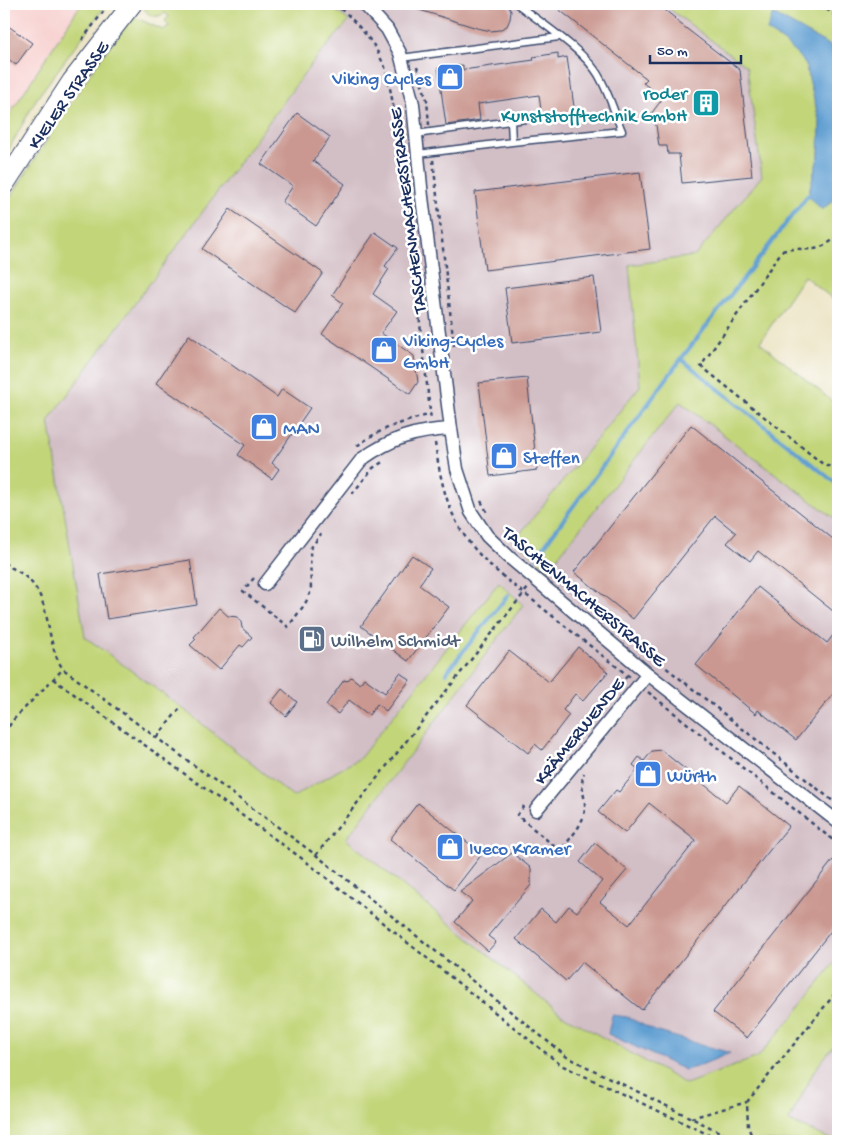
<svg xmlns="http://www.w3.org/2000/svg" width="842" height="1145" font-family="'Gochi Hand',sans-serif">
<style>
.built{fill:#f7d0cf}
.industrial{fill:#d2bec5;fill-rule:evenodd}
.green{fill:#c2d579;stroke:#6e826c}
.water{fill:#609fd2;stroke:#3e6798}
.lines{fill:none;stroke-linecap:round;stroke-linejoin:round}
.stream{stroke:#609fd2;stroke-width:4}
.building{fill:#ca9890}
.service-casing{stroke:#3a4a6d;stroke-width:9}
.minor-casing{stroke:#3a4a6d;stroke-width:15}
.secondary-casing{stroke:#3a4a6d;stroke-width:21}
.path{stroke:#3a4a6d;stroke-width:2.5;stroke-dasharray:4 4;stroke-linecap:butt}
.service{stroke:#fff;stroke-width:6}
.minor{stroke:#fff;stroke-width:12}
.secondary{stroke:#fff;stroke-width:19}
.labels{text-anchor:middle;stroke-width:5;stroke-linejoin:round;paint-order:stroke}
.shop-label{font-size:19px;fill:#366cbe;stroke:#fff;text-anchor:start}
.culture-label{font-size:19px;fill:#0d838f;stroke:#fff;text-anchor:end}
.street-label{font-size:19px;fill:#1b2f5e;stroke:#fff}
.service-label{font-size:19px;fill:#4e5e75;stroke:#fff;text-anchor:start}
</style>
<rect width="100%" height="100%" fill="#fff"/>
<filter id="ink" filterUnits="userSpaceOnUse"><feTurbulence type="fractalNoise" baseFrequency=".02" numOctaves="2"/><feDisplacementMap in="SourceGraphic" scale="10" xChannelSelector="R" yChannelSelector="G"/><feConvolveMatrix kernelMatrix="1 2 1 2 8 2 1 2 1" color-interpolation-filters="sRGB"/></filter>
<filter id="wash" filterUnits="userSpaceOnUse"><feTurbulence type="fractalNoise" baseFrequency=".0096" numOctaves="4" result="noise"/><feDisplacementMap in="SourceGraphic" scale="20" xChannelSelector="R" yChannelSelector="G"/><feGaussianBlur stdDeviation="1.12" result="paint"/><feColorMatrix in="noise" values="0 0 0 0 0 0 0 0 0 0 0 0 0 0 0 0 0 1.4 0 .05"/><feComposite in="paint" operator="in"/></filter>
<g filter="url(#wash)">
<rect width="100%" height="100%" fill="#ebe3c3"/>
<path class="built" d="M4 4H81L4 123Z"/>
<path class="industrial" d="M328 4H663L747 67 762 176 695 256 630 265 640 386 515 540 548 569 680 402 838 521V958L800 1008 758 1057 686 1084 561 1014 346 839 523 605 499 582 360 758 293 797 181 707 85 637 49 420 313 62 349 22ZM612 1015 627 1017 655 1031 729 1053 696 1067 685 1069 608 1034Z
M838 1040V1141H835L789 1121 814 1071Z"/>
<path class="green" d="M81 4H107L37 98 4 158V123Z
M142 4H328L349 21 313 62 49 420 85 637 181 707 293 797 360 758 499 582 523 605 346 839 561 1014 686 1084 758 1057 800 1008 838 958V1040L814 1071 789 1121 835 1141H4V207L91 72 132 16 163 30 169 26 165 21 169 16 165 13C155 20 146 15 142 4Z
M663 4H831L838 9V50L773 14 767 31 785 43 805 63 820 124 819 154 808 195 822 210 838 196V303L804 276 760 342 838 406V521L680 402 548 569 515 540 640 386 629 265 695 256 762 176 747 67Z"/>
<path class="water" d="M773 14 838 50V196L822 210 808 195 819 154 820 123 805 63 785 43 767 31Z
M612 1015 627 1017 655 1031 730 1053 696 1067 685 1070 608 1034Z"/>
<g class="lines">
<path class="stream" d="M681 359 838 485
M536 557 681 359 808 195
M446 673 508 595"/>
</g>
<g id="blocks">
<path class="building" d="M408 4H507L511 11 510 19 507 26 499 30 491 31 477 28 407 6Z
M552 4H657L675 18 674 19 740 70 752 176 682 183 679 154H668L667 146H659L656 125 648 118 663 98 643 83 647 79Z
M4 23 32 43 16 65 4 56Z
M558 53V59L567 57 575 114 542 118 539 95 478 104 480 120 446 125 438 68 463 65V70L534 60 533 57Z
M297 113 330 137 313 161 345 184 316 226 282 202 293 186 261 164Z
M640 172 650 249 485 270 475 192Z
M230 209 323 273 295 313 202 249Z
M375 232 398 248 385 266 389 269 373 294 397 311 381 333 414 356 418 382 410 394 322 334 343 303 332 295Z
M594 277 601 332 512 343 505 288Z
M189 335 277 397 282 389 310 408 272 463 279 469 272 479 238 455 245 445 156 383Z
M527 378 537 470 490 476 479 383Z
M691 425 838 543V615L758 551 750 561 727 543 736 533 715 516 633 619 574 572Z
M412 555 431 568 419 585 449 607 408 661 361 626Z
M190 560 197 605 107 619 100 574Z
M758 587 827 643 838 629V688L796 740 758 710 756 714 696 665Z
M219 608 228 616 238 617 241 622 242 628 252 637 243 647 240 645 219 670 190 645 196 639 194 637Z
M578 647 608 672 583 701 575 694 563 710 569 715 542 750 535 744 528 753 467 705 509 651 549 682Z
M400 673 410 680 386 711 377 704 369 715 349 700 338 714 326 705 344 680 347 681 351 677 360 684 364 678 385 693Z
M282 689 297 702 286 716 271 703Z
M661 750 726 802 739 786 789 826 642 1010 582 962 566 981 516 939 541 909 556 922 569 906 577 912 602 881 580 862 595 843 627 870 600 902 629 925 696 840 649 803 625 833 598 812 616 790 619 792 638 769 633 765 639 757 644 761 652 751Z
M418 803 482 854 454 890 390 839Z
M512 853 531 868V885L488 936 496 942 488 951 455 922 472 901 460 892Z
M833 860 838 864V922L747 1038 713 1012Z"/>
</g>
</g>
<g filter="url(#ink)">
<use href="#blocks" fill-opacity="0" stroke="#3a4a6d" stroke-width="1"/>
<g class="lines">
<g class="service-casing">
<path id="service" d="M401 58 559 37
M511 121 512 142
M416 134 533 118
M418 154 512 142 622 131C615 114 609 94 600 78 587 52 540 22 517 4"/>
</g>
<g class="minor-casing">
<path id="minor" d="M364 4 387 29 400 53 413 104 422 197 451 429 457 469 471 512 487 536 510 558 648 674 838 822
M265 584 362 459C392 438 414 431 451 429
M536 810 648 674"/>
</g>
<g class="secondary-casing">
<path id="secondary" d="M4 185 72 81 132 4"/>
</g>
<path class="path" d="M334 4 347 14 363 31 375 47 385 67 391 93 400 147 431 420
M820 4 838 18
M82 40 109 4
M417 67 427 100 429 125
M433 160 454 346
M838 236C832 241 822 248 814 249 801 250 796 247 782 251L701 366 824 465 838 469
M435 443C439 471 444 498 457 523 475 558 510 582 540 606 570 630 600 654 630 677
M357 446C382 427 401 423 431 414
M352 494 373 468 384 461
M481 501 487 512
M4 563C11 568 21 572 27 578 53 601 44 642 63 669L316 855 567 1057 738 1141
M254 578 243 591 288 627 305 604 311 591 310 549 321 534
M560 583 833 801
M53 679 304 860 561 1065 722 1141
M648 692 838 844
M4 733 14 719 63 669
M580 735 628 675
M157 737 181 707
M524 806 517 815 560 851C571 837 586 823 585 804 584 793 580 783 584 773
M316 855 528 588
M691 1118 747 1102
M754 1141 748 1127 747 1102 838 990"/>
<use href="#service" class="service"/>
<use href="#minor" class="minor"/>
<use href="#secondary" class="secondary"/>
</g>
</g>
<defs>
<g id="shop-square" transform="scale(1.4375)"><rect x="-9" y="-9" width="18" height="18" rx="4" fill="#3f7fe0" stroke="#fff"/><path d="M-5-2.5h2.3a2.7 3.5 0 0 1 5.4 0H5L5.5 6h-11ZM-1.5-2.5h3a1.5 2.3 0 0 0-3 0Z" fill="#fff"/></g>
<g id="building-square" transform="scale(1.4375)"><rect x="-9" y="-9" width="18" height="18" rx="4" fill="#0f9aa8" stroke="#fff"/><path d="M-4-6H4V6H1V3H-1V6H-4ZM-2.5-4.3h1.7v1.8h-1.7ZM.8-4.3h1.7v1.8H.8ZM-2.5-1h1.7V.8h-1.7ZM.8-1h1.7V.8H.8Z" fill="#fff"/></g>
<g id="fuel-square" transform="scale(1.4375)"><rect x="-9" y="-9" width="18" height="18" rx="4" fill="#5c6f8a" stroke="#fff"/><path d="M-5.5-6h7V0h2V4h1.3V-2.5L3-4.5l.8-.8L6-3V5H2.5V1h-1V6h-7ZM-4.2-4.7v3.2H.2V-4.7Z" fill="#fff"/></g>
</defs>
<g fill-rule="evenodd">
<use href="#shop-square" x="450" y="77"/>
<use href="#building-square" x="706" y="103"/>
<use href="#shop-square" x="384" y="350"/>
<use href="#shop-square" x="264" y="427"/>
<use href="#shop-square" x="504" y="456"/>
<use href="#fuel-square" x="312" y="639"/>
<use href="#shop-square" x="648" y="774"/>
<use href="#shop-square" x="450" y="847"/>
</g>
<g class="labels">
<g class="shop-label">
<text x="431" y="84" text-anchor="end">Viking Cycles</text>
<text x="403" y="346">Viking-Cycles<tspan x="403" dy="22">GmbH</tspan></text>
<text x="283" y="434">MAN</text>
<text x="523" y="463">Steffen</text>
<text x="667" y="781">Würth</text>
<text x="469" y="854">Iveco Kramer</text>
</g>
<g class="culture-label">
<text x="687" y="99">roder<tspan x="687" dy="22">Kunststofftechnik GmbH</tspan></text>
</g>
<g class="street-label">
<text transform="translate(67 94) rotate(-55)" y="7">KIELER STRASSE</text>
<text transform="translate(406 211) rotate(-97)" y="7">TASCHENMACHERSTRASSE</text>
<text transform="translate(585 595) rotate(40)" y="7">TASCHENMACHERSTRASSE</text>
<text transform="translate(578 730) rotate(-51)" y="7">KRÄMERWENDE</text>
</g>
<g class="service-label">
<text x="331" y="646">Wilhelm Schmidt</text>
</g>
</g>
<rect width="842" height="1145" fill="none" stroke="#fff" stroke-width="20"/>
<path d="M650 55v8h91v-8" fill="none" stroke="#1b2f5e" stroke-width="2.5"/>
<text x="657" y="55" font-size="15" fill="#1b2f5e" stroke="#ffffff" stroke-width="4" paint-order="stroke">50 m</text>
</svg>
